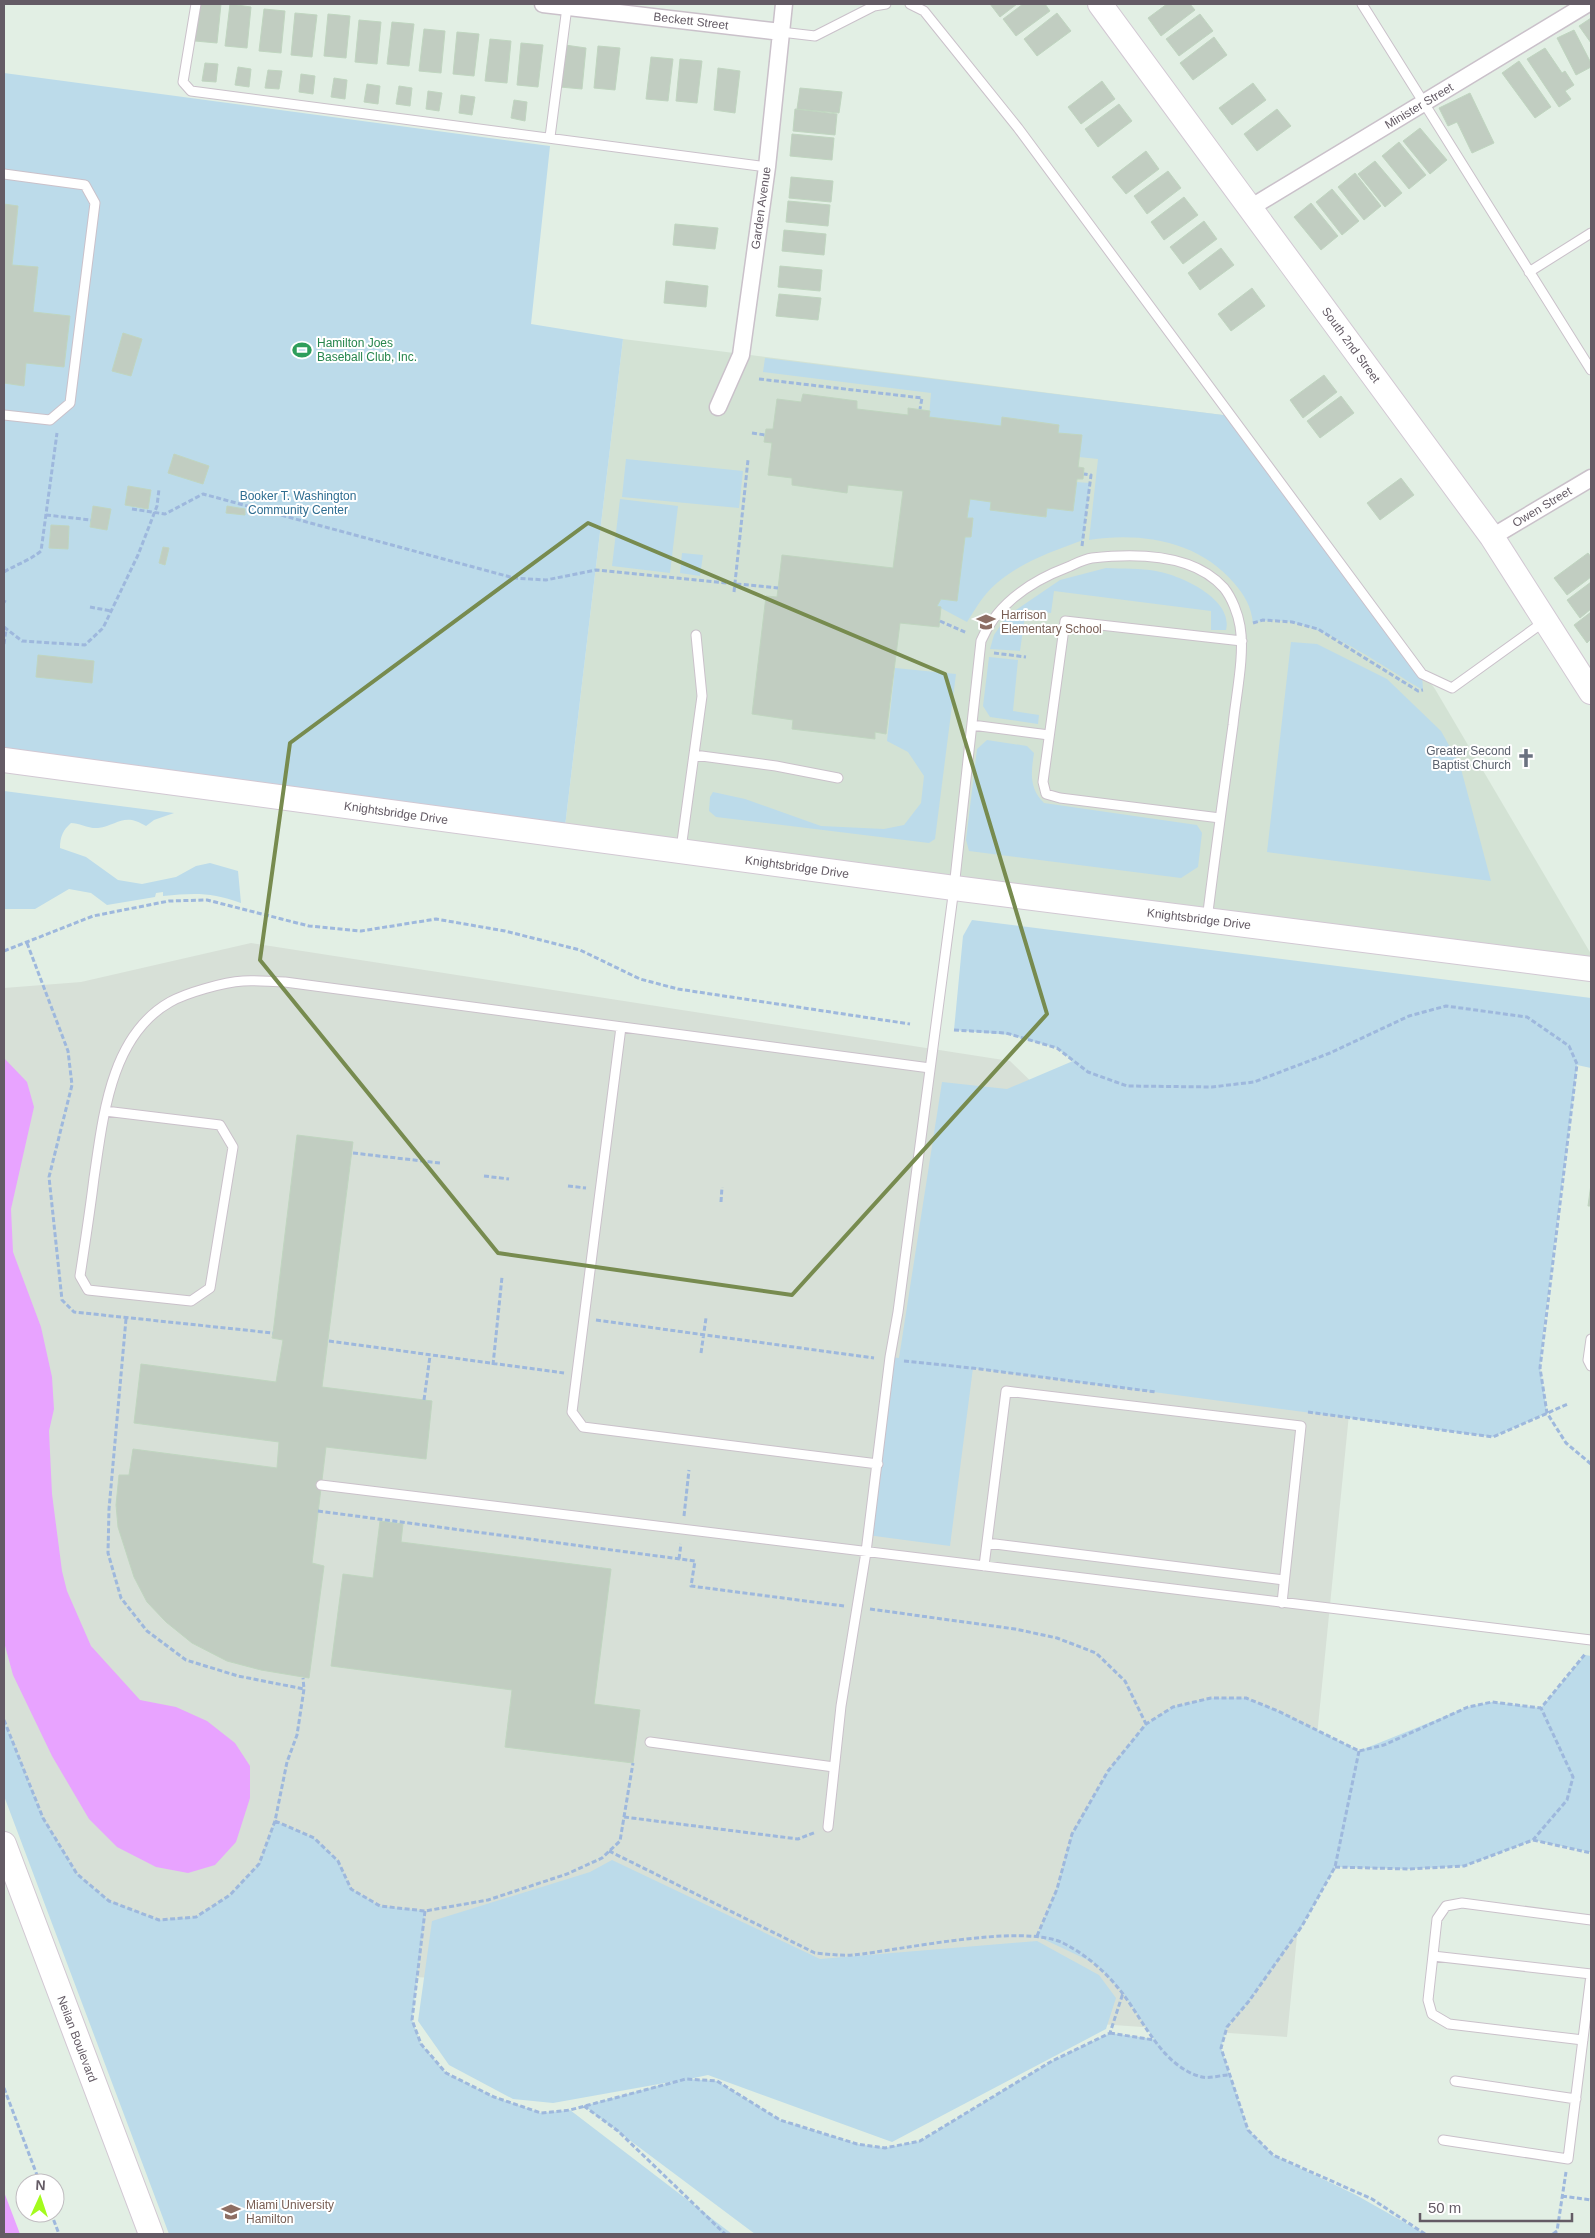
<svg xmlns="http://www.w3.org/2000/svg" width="1595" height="2238" font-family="Helvetica,sans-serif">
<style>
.industrial{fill:#d7e0d7}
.education{fill:#d3e2d4}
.green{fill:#bcdbea}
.water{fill:#e8a3ff}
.building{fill:#c1cdc1;stroke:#c0d5c0}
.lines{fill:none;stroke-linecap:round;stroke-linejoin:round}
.lane-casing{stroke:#cac1ca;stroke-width:11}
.street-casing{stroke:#cac1ca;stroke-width:19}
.secondary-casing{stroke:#d2c8d3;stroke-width:26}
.path{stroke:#9eb8dd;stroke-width:3;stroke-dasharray:5 2.5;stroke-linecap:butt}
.lane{stroke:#fff;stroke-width:9}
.street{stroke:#fff;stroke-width:16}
.secondary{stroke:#fff;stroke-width:24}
.marked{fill:none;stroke:#778b4f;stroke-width:4;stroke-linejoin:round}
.labels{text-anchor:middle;stroke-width:4;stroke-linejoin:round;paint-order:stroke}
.street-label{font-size:12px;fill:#645b65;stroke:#fff}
.leisure-label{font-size:12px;fill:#27864d;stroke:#fff;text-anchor:start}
.park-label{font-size:12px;fill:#2e6d91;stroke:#fff}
.education-label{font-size:12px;fill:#785e54;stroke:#fff;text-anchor:start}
.worship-label{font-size:12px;fill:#5b616d;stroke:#fff;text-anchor:end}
</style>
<rect width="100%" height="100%" fill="#e2efe4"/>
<path class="industrial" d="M251 943 1010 1061 1351 1394 1287 2037 84 1954 4 1717V988L81 982Z"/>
<path class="education" d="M623 339 1231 416 1435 689 1591 954V969L564 835Z"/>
<path class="green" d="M4 73 550 146 531 324 623 339 564 835 4 760Z
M765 358 1231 416 1422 674 1423 690C1379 665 1305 607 1253 623 1251 606 1245 596 1234 583 1198 541 1142 532 1089 540L1098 459 1079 457 1082 435 1058 433 1057 425 1002 417 1001 426 929 417 931 393 763 372Z
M626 459 743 471 739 508 622 497Z
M1076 482 1090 483 1083 540C1048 553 1012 565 986 594 979 602 973 613 967 622L937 606 965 537 971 536 973 519 967 518 970 499 991 502V510L1046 517 1047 508Z
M620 499 678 506 670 573 612 566Z
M682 553 703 555 700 576 680 573Z
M1106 568C1123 569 1140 568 1156 571 1180 575 1234 599 1226 630H1211V611L1054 591 1051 613 1026 609 1020 651 990 649 994 635 1007 616 1060 580Z
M1291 642 1317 644 1387 679 1441 731 1460 765 1491 881 1267 852Z
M989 657 1018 660 1013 711 1039 715 1038 724 990 717 983 706Z
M895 668 956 674 935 839 929 843 716 817 709 811 710 797 713 792 745 799 821 826 884 829 904 825 921 803 924 776 908 752 887 741Z
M987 740 1027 746 1034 753C1031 773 1029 788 1044 803L1197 825 1202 833 1198 867 1181 878 969 851 966 840 977 749Z
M4 791 174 813 154 820 146 826C124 812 118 825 98 828 89 829 79 823 71 823 63 830 60 837 60 848L86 857 118 880 142 884 176 877 196 866 210 863 238 871 241 903C211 892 194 893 163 896V892L156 893 155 897 107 905 91 893 69 889 35 909H4Z
M972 920 1591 998V1068L1577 1065 1543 1334 1540 1368 1547 1413 1493 1437 973 1368 950 1546 867 1535 890 1357 899 1358 942 1082 1007 1089 1073 1061 1057 1048 1011 1035 954 1030 963 936Z
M1585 1655 1591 1656 1590 1852 1533 1840 1464 1866 1408 1869 1335 1867 1302 1926 1249 2001 1227 2027 1221 2048 1248 2130 1273 2155 1356 2195 1425 2234H755L584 2106 676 2081 553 2103 513 2099 449 2065 418 2021 432 1921 590 1872 612 1860 820 1959 1037 1941 1099 1975 1116 1998 1106 2029 892 2142 708 2075 689 2079 717 2081 780 2120 857 2144 885 2148 920 2141 1052 2061 1110 2033 1154 2039 1123 1993 1096 1964 1037 1936 1057 1889 1072 1834 1108 1771 1146 1724 1173 1707 1211 1698H1246L1278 1711 1359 1751 1468 1707 1492 1702 1541 1708Z
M4 1720 43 1818 77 1874 109 1901 159 1920 196 1917 230 1895 259 1864 275 1821 314 1838 338 1861 351 1889 380 1906 425 1911 412 2020 421 2044 446 2073 494 2097 541 2113 570 2110 732 2234H169L4 1796Z"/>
<path class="water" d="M4 1058 27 1082 34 1107 11 1209 13 1252 41 1327 52 1377 54 1409 49 1431 52 1494 62 1571 67 1591 91 1646 140 1700 176 1707 207 1721 235 1743 250 1766V1798L236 1842 215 1865 188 1873 156 1867 117 1847 89 1819 52 1756 13 1675 4 1642Z
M4 2192 20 2234H4Z"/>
<path class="building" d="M199 4H221L217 43 195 41Z
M230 4 251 7 247 48 225 46Z
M990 4H1017L1000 17Z
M1023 4H1045L1050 11 1016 36 1003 19Z
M1167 4H1190L1195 10 1161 36 1148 18Z
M264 9 285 11 281 53 259 51Z
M295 13 317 15 312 57 291 55Z
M1057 13 1071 31 1037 56 1024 39Z
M328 14 350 16 346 58 324 56Z
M1200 14 1213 31 1179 56 1166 39Z
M1591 18V43L1579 26Z
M359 20 381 22 377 64 355 62Z
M392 22 414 24 409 66 387 64Z
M424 29 445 31 441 73 419 71Z
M1574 30 1591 63V67L1576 75 1557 38Z
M457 32 479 34 474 76 453 74Z
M1214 37 1227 55 1193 80 1180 63Z
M490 39 511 41 507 83 485 81Z
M521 43 543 45 538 87 517 85Z
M565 45 586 48 582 89 560 87Z
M598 46 620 48 615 90 594 88Z
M1545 48 1562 73 1565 71 1574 85 1565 91 1571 99 1559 107 1527 59Z
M651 57 673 59 668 101 646 99Z
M680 59 702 61 697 103 676 101Z
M1519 61 1551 107 1535 118 1502 73Z
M205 63 218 64 216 82 202 81Z
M238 67 251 69 249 87 235 85Z
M718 68 740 71 735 113 714 110Z
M268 70 282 71 279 89 265 88Z
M301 74 315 76 313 94 299 92Z
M334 78 347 80 345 99 331 97Z
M1102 81 1115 99 1081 124 1068 107Z
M1253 83 1266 100 1232 125 1219 108Z
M367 84 380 86 378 104 364 102Z
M399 86 412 88 410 106 396 104Z
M800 88 842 92 839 113 797 109Z
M428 91 442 93 439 111 426 109Z
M1470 93 1494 143 1472 153 1457 122 1448 126 1439 108Z
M461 95 475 97 472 115 459 113Z
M514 100 527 102 525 121 511 118Z
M1119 104 1132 121 1098 147 1085 129Z
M795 109 837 114 835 135 793 131Z
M1277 109 1291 126 1257 151 1244 134Z
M1420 128 1447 160 1430 174 1403 141Z
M792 134 834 138 832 160 790 156Z
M1399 142 1426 175 1409 189 1382 156Z
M1146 151 1159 169 1126 194 1112 177Z
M1375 161 1402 193 1385 207 1358 174Z
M1168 171 1181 188 1147 214 1134 196Z
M1355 173 1381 206 1364 220 1338 187Z
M791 177 833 181 831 202 789 198Z
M1332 189 1359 221 1342 235 1316 202Z
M1184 197 1198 215 1164 240 1151 222Z
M788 201 830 205 828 226 786 222Z
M1311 203 1338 236 1321 250 1294 217Z
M4 204 18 206 12 265 38 267 33 312 70 316 64 367 26 363 24 386 4 383Z
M1204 221 1217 239 1183 264 1170 247Z
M675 224 718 228 715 249 673 245Z
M784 230 826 234 824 255 782 251Z
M1221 248 1234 265 1200 290 1188 273Z
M780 266 822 270 820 291 778 287Z
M666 281 708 286 706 307 664 303Z
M1252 288 1265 306 1231 331 1218 314Z
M779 294 821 298 818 320 776 316Z
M123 333 142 339 131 376 112 371Z
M1324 375 1337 392 1303 418 1290 400Z
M803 394 857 401V409L908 415V408L930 411 929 417 1001 426 1002 417 1059 425 1058 433 1082 435 1078 467 1084 468 1083 479H1077L1073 511 1047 508 1046 517 990 510 991 502 970 499 967 518H973L971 537H965L957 601 941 599 937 606 941 607 939 627 900 623 886 734 875 732V739L792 729 793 720 752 714 766 596 777 597 782 555 893 568 903 491 848 485 847 493 792 485V478L768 475 772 443 764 442 765 435 766 429H773L777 399 801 402Z
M1341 396 1354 413 1320 438 1307 421Z
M174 454 209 466 203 484 168 473Z
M1401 478 1414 495 1380 520 1367 503Z
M128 486 151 490 148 509 125 505Z
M93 506 111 509 107 530 90 527Z
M227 506 245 509V515L226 513Z
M51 525 69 526 68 549 49 548Z
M163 547 169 548 165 565 159 563Z
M1588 553 1591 557V577L1567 595 1554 578Z
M1591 582V609L1580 618 1567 600Z
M1591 612V639L1587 643 1574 625Z
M38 655 94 661 92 683 36 677Z
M297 1135 353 1142 322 1387 432 1401 426 1459 326 1447 312 1563 324 1566 309 1678 261 1670 227 1661 192 1643 166 1622 147 1602 134 1577 118 1527 116 1505 119 1475H129L133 1449 277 1468 279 1442 134 1423 141 1364 276 1382 283 1340 272 1338 273 1333Z
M1591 1184V1206H1588Z
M380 1521 403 1524 401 1542 611 1569 594 1704 640 1710 633 1763 505 1747 512 1690 331 1666 343 1574 373 1578Z"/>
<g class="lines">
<g class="lane-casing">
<path id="lane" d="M196 4 183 82 191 91 767 167
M910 4 924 11 1018 128 1422 674 1452 688 1545 621
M1362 4 1591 370
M781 32 815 36 874 6 886 4
M550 137 567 7
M4 174 85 185 95 203 70 403 50 420 4 415
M1529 272 1591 233
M972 725 1049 735
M694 755 776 766 838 778
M1220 818 1060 798 1046 794 1043 782 1065 621 1242 641
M681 849 702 696 696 635
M621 1027 572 1412 583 1427 878 1464
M105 1111 220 1125 233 1147 210 1288 191 1301 88 1290 80 1276C85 1243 90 1211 94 1178 103 1118 110 1036 170 1002 186 993 224 982 243 981 257 980 271 982 285 982L930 1068
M1591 1339 1588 1360 1591 1366
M321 1485 1591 1640
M987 1543 1284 1580
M984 1566 1006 1391 1301 1426 1282 1603
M650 1742 834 1767
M828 1827 841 1706 866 1552 890 1357 898 1312 954 888 981 641C997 603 1031 581 1068 567 1075 564 1084 559 1092 558 1136 553 1193 553 1224 588 1232 598 1238 614 1240 626 1245 655 1236 695 1233 725 1224 790 1215 855 1207 920
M1433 1956 1591 1974
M1583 2040 1449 2024 1432 2014 1428 2000 1437 1919 1446 1906 1462 1903 1591 1920
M1455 2081 1576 2099
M1443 2140 1568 2159 1591 1975"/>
</g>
<g class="street-casing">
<path id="street" d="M543 4 781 32
M1250 208 1587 4
M718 407 741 355 767 167 784 4
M1492 537 1591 478"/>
</g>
<g class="secondary-casing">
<path id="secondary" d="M1100 4 1492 537 1591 692
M4 760 954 888 1591 969
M4 1844 151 2234"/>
</g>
<path class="path" d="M759 379 922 398 920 409
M752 433 765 435
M132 509 165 514 203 494 514 578 546 580 596 570 778 588
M46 515 91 520
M1082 546 1091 475 1084 474
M4 572C17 564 29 561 41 551L57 433
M734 592 748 460
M4 601 6 602
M90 607 111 611
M940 621 967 633
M1253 623 1263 620 1292 622 1318 629 1418 691 1423 690
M4 627 22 641 85 645 103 628 138 555 157 506 159 489
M4 644 6 630
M994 653 1026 657
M27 943 68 1051 72 1085 49 1177 62 1300 74 1312 273 1333
M4 951 93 916 169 901 207 900 309 926 361 931 436 919 505 931 580 950 640 979 678 989 910 1024
M954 1030 1006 1033 1057 1048 1088 1072 1127 1086 1212 1087 1254 1082 1330 1053 1409 1016 1446 1006 1527 1017 1569 1046 1577 1064 1540 1368 1547 1413 1566 1443 1591 1464
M353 1153 440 1163
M484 1176 509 1179
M568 1186 586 1188
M721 1202 722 1187
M126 1319 109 1509 108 1553 121 1598 147 1631 186 1660 238 1676 304 1689
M596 1320 874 1358
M329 1341 564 1373
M701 1353 706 1318
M904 1361 972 1368 1156 1392
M493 1365 502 1277
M424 1400 430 1356
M1308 1412 1493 1437 1568 1404
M318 1511 695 1561 691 1586 844 1606
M684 1516 689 1470
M679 1559 681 1544
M870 1609 1015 1629 1057 1638 1096 1653 1125 1681 1146 1724
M4 1720 43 1818 77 1874 109 1901 159 1920 196 1917 230 1895 259 1864 275 1821 287 1762 297 1735 304 1689 303 1678
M1359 1751 1335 1867 1302 1926 1249 2001 1227 2027 1221 2048 1248 2130 1273 2155 1372 2199 1425 2234
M624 1817 798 1839 816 1832
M275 1821 314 1838 338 1861 351 1889 380 1906 425 1911 488 1900 567 1874 602 1858 620 1841 633 1763
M1533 1840 1591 1853
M609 1851 815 1953C828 1954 841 1956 853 1955 902 1950 1022 1923 1063 1943 1087 1955 1107 1973 1123 1994 1145 2023 1163 2067 1202 2077 1209 2079 1221 2075 1228 2075
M1335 1867 1408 1869 1464 1866 1533 1840 1567 1800 1573 1777 1541 1708
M425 1911 412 2020 421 2044 446 2073 494 2097 541 2113 570 2110 686 2079 717 2081 780 2120 857 2144 885 2148 920 2141 1052 2061 1110 2033 1123 1993
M1037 1936 1057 1889 1072 1834 1108 1771 1146 1724 1173 1707 1211 1698H1246L1278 1711 1359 1751 1384 1745 1468 1707 1492 1702 1541 1708 1586 1653
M1110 2033 1154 2040
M4 2088 40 2183
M584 2106 618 2131 725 2234
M1562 2196 1591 2200
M51 2213 59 2234
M1553 2234 1557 2231 1566 2172"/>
<use href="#lane" class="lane"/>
<use href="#street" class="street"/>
<use href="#secondary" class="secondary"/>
</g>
<path class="marked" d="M588 523 945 674 1047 1014 792 1295 498 1253 260 960 290 743Z"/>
<defs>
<g id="stadium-bare" transform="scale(1.5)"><path d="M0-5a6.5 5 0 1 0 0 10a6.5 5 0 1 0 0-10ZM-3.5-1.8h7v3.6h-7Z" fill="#2e9e5b" stroke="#fff" stroke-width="2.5" paint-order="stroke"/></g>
<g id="school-bare" transform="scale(1.5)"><path d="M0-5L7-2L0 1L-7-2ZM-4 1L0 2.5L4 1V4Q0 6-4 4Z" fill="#8d6e63" stroke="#fff" stroke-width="2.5" paint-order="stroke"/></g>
<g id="church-bare" transform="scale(1.5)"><path d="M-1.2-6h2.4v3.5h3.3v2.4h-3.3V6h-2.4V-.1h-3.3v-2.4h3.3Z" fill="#6b7280" stroke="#fff" stroke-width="2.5" paint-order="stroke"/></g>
<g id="university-bare" transform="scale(1.5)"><path d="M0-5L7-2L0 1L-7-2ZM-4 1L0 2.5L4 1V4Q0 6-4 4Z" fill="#8d6e63" stroke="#fff" stroke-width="2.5" paint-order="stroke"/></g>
</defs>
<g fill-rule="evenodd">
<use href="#stadium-bare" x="302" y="350"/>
<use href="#school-bare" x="986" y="622"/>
<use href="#church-bare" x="1526" y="758"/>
<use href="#university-bare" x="231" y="2212"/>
</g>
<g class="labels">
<g class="street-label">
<text transform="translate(691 21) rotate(7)" y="4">Beckett Street</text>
<text transform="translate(1419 106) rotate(-31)" y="4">Minister Street</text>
<text transform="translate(761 208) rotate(-82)" y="4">Garden Avenue</text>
<text transform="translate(1351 345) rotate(54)" y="4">South 2nd Street</text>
<text transform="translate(1542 507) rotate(-31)" y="4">Owen Street</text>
<text transform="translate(396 813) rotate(8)" y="4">Knightsbridge Drive</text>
<text transform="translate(797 867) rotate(8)" y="4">Knightsbridge Drive</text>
<text transform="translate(1199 919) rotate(7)" y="4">Knightsbridge Drive</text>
<text transform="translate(77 2039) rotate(69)" y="4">Neilan Boulevard</text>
</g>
<g class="leisure-label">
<text x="317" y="347">Hamilton Joes<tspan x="317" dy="14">Baseball Club, Inc.</tspan></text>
</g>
<g class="park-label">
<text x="298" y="500">Booker T. Washington<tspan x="298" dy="14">Community Center</tspan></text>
</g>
<g class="education-label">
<text x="1001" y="619">Harrison<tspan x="1001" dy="14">Elementary School</tspan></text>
<text x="246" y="2209">Miami University<tspan x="246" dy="14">Hamilton</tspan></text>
</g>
<g class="worship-label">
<text x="1511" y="755">Greater Second<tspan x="1511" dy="14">Baptist Church</tspan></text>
</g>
</g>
<rect width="1595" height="2238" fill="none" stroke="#645b65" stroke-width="10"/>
<g transform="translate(40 2198) rotate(3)"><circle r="24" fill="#ffffff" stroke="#c1bdc1"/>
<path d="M0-4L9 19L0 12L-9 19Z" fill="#a3fb1d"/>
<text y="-8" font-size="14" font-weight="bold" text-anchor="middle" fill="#645b65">N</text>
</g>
<path d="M1420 2213v8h152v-8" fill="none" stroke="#645b65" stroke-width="2.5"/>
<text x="1428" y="2213" font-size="15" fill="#645b65" stroke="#ffffff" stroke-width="4" paint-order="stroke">50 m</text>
</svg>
